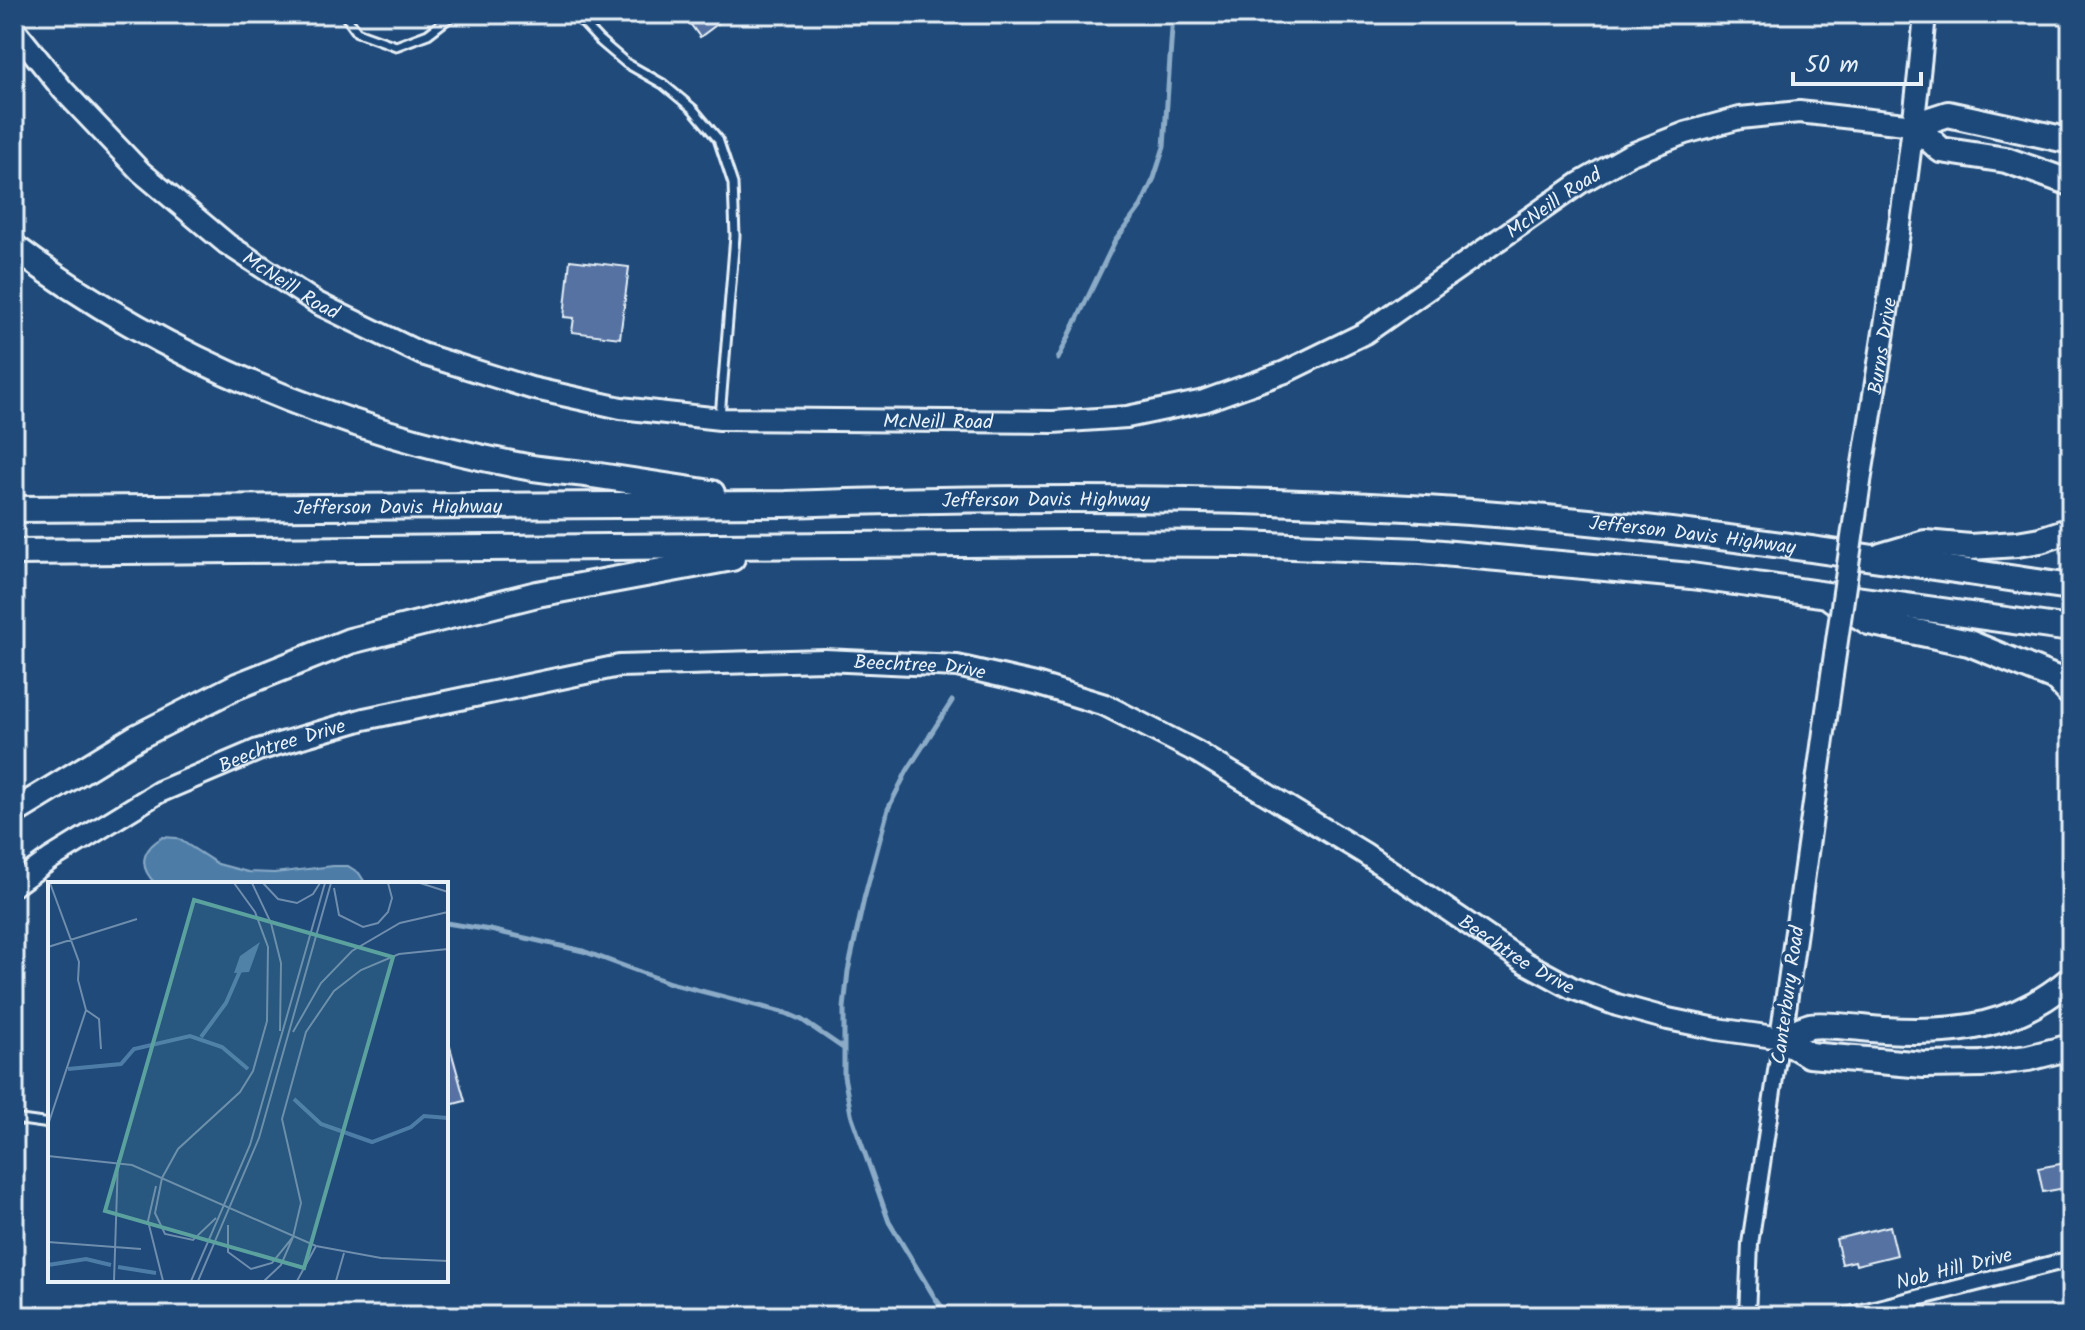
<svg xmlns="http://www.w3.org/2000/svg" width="2085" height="1330" font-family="Kalam,sans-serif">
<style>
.water{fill:#4d7da7;stroke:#8babc7;stroke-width:2}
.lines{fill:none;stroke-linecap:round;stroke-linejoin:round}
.stream{stroke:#8babc7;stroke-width:5}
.building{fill:#5472a2;stroke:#e8f1f8;stroke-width:2}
.lane-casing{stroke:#e8f1f8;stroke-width:13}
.street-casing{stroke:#e8f1f8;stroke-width:20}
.secondary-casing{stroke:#e8f1f8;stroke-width:26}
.highway-casing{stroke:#e8f1f8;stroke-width:30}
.lane{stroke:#1f4a7a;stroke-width:7}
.street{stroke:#1f4a7a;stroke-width:14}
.secondary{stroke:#1f4a7a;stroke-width:20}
.highway{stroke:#1f4a7a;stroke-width:24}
.secondary-bridge-casing{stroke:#e8f1f8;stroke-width:26;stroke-linecap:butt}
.secondary-bridge{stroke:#1f4a7a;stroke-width:20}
.labels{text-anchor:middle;stroke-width:7;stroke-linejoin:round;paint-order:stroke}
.street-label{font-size:20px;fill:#e8f1f8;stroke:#1f4a7a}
.inset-river{fill:none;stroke:#4d7da7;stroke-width:4}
.inset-road{fill:none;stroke:#6f8dac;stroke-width:2}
.view{fill:#5ba19e;fill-opacity:0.15;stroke:#5ba19e;stroke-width:4}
.inset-edge{fill:none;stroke:#e8f1f8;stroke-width:4}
</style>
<rect width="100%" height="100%" fill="#1f4a7a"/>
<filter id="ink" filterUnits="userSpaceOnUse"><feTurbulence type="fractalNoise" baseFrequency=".0125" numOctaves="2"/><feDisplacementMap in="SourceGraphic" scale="16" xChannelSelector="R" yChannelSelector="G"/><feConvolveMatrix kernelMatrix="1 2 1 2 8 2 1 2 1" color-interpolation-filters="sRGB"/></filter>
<g filter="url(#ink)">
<path class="water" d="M163 837 177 838 218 864 248 872 274 873 333 866H348L359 873 366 884H156C137 866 142 849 163 837Z"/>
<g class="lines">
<path class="stream" d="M1058 359 1115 241 1141 206 1154 178 1164 147 1173 14
M446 923 490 930 583 951 670 983 786 1013 802 1020 843 1048
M949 1316 935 1298 889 1222 851 1114 844 1076V1008L848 971 864 899 888 809 907 771 952 701"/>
</g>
<path class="building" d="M683 14H731L700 37Z
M570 260 629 267 620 338 572 332 574 318 564 317Z
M450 1047 465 1101 446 1106V1048Z
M2071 1162V1187L2043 1192 2038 1168Z
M1890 1226 1897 1255 1856 1265 1855 1261 1842 1264 1836 1239Z"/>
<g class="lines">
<g class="lane-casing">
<path id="lane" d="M344 14 357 32 396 46 428 34 454 14
M575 14 599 40 626 63 663 84 693 109 718 139 733 184 735 236 720 417
M14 1119 50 1124"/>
</g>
<g class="street-casing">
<path id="street" d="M1747 1316 1750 1244 1781 1038
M1847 1316 2071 1259"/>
</g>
<g class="secondary-casing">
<g id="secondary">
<path id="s1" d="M14 29 63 90 141 172 227 244 317 303 422 354 531 388 621 408 720 419 1053 422 1127 417 1204 401 1285 372 1365 333 1580 183 1629 155 1685 133 1740 118 1799 112 1914 125"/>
<path id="s2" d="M1860 482C1885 327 1911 171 1925 14"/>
<path id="s3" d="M14 885 50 859 159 792 258 750 364 719 619 666 824 660 957 666 1036 684 1105 705 1197 752 1364 853 1526 963 1572 988 1617 1005 1668 1019 1717 1029 1781 1038 1832 675"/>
</g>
</g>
<g class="highway-casing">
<g id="highway">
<path d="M2071 141 1948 114 1914 125 1941 150 2006 160 2071 183"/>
<path d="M14 247C165 360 342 432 527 467 548 471 571 472 593 475 633 481 672 487 712 493"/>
<path id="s4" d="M14 509 786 504C1053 495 1323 496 1589 522 1750 538 1911 564 2071 587"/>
<path d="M14 552 1074 543 1243 544 1421 551 1691 576 2071 629"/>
<path d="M1881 556 1925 543 1970 547 2017 544 2040 540 2071 530"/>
<path d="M1832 599 1869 622 1969 643 2057 679 2071 694"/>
<path d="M14 812 137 737 237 686 350 641 537 594 732 558"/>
<path d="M1781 1038C1790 1034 1800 1029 1810 1026 1824 1023 1867 1029 1884 1030 1958 1034 2012 1028 2071 979"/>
<path d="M1781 1038 1809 1055 1924 1065 1982 1064 2028 1058 2071 1047"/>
</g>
</g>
<use href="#lane" class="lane"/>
<use href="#street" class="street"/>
<use href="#secondary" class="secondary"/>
<use href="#highway" class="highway"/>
<g class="secondary-bridge-casing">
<path id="secondary-bridge" d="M1832 675 1860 482"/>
</g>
<use href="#secondary-bridge" class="secondary-bridge"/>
</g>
</g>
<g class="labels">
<g class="street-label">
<text dy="7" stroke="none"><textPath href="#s1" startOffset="1724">McNeill Road</textPath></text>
<text dy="7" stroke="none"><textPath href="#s1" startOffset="380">McNeill Road</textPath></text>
<text dy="7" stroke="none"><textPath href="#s2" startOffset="138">Burns Drive</textPath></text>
<text dy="7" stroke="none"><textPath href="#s1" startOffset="1052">McNeill Road</textPath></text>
<text dy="7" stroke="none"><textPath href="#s4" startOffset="1032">Jefferson Davis Highway</textPath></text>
<text dy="7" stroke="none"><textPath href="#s4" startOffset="384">Jefferson Davis Highway</textPath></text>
<text dy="7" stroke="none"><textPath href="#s4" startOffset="1680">Jefferson Davis Highway</textPath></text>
<text dy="7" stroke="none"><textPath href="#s3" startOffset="952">Beechtree Drive</textPath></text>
<text dy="7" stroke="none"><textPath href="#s3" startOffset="304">Beechtree Drive</textPath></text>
<text dy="7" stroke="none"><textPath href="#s3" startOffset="1624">Beechtree Drive</textPath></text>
<text transform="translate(1787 995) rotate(-82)" y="7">Canterbury Road</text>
<text transform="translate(1954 1268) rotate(-14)" y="7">Nob Hill Drive</text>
</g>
</g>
<g transform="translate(48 882)">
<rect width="400" height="400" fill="#1f4a7a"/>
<path d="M212 60 201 90 186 91 192 74Z" fill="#4d7da7"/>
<path class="inset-river" d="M153 155 178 121 192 89M20 187 73 182 86 167 142 154 174 165 200 187M246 217 273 242 324 260 363 245 376 234 400 236M0 383 38 377 63 383M70 385 108 391"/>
<path class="inset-road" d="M204 1 223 41 233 81 232 149M215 1 230 17 249 21 265 12 272 1M372 1 400 10M286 6 291 33 315 45 330 41 340 30 344 16 340 1M0 65 89 37M38 128 51 137 53 167M245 150 273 101 304 69 352 41 400 30M0 243 38 128 30 98 31 80 2 1M0 274 84 283 268 364 333 376 400 379M114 296 130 267 192 210 205 189 219 139 220 65 207 30 186 1M114 296 107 331 117 352 145 358 168 336M108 304 100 339 115 399M180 343V370L203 387 224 381 245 355M245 355 253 321 234 237 258 150 286 109 313 88 351 72 400 67M0 360 93 367M66 399 70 278M143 399 202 263 277 1M150 399 211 256 283 1M216 399 233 383 245 355M249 399 268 364M288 399 296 371"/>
<path class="view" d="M146 18 345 75 256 386 57 329Z"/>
<rect width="400" height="400" class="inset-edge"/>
</g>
<rect width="2085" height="1330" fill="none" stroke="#1f4a7a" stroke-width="48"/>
<rect x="24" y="24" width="2037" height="1282" fill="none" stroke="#e8f1f8" stroke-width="3" filter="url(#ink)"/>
<path d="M1793 72v12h128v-12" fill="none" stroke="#e8f1f8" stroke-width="4"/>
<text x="1805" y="72" font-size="24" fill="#e8f1f8" stroke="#1f4a7a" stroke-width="6" paint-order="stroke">50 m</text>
</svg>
